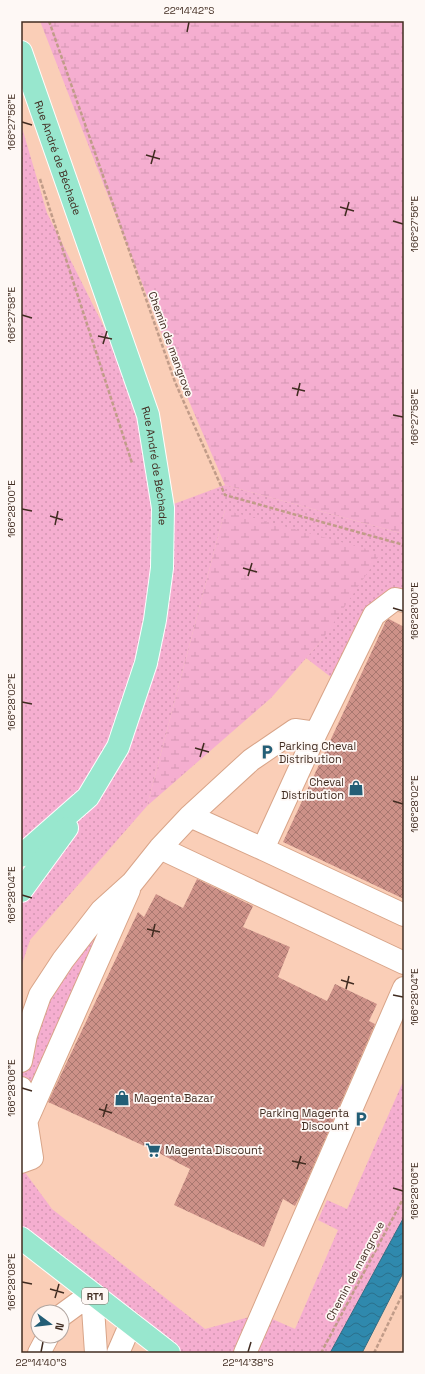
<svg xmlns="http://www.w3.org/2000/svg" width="425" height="1374" font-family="'Space Grotesk',sans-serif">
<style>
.grass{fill:url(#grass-dots)}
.wetland{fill:url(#wetland-marsh)}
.water{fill:url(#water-waves);stroke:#346d83}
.building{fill:url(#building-cross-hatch)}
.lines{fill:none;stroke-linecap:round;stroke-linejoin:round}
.minor-casing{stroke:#d8a488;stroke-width:24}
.major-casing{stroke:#fff;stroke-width:24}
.path{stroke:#c19c89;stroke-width:2.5;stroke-dasharray:4 2;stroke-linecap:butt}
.minor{stroke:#fff;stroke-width:22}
.major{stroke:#98e7ce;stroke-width:22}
.ticks{fill:none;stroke:#412c21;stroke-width:1.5}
.labels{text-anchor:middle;stroke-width:3.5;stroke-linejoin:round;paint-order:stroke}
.shield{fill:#fef8f5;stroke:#7a6961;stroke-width:1}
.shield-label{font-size:10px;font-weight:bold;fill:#412c21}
.street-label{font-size:11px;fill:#412c21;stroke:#fef8f5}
.poi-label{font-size:11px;fill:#412c21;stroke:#fef8f5;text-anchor:start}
.neatline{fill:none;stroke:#412c21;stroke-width:1.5}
.ticks-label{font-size:10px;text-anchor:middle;fill:#412c21}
</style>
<defs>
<pattern id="grass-dots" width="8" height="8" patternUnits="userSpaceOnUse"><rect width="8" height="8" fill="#f5aed0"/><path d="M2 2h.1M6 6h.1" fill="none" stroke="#d396b2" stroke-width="1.8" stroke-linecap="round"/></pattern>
<pattern id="wetland-marsh" width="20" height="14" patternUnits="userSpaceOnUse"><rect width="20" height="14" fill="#f5aed0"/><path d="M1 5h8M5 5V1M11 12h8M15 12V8" fill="none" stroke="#d396b2"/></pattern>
<pattern id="water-waves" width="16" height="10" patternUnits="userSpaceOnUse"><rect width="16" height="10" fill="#2f89ad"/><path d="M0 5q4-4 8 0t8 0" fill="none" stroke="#2a708c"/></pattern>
<pattern id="building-cross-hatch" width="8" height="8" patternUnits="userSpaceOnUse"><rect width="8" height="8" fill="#cd9188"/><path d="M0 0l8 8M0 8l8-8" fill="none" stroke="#a8776f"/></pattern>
</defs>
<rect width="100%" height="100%" fill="#faceb7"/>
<path class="grass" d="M21 124 47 213 148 415 163 508 225 485 404 534V601L395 599 340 684 306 658 322 640 225 510 147 806 30 940 21 967Z
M132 883 26 1122 21 1088V1061L40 995Z
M402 1084H404V1217L330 1353H169L21 1237V1167L52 1209 205 1329 261 1314 295 1329 338 1230 318 1220 327 1200 347 1209Z"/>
<path class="wetland" d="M40 21H404V534L225 485 179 378Z
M225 510 381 553 322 640 271 698 147 806Z"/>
<path class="water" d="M404 1217V1262L402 1275 362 1353H330Z"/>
<path class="building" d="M389 619 404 627V899L283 842 386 621Z
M197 879 253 906 243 927 290 947 278 977 327 1001 335 984 377 1004 369 1021 375 1024 303 1190 295 1206 283 1199 264 1247 174 1205 190 1169 153 1150 48 1102 138 912 144 917 156 894 183 908Z"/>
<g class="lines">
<g class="minor-casing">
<path id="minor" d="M404 601 395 599 374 615 316 733 263 849 404 915
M190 816 263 849
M160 848 404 963
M21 1061 26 1035 40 995 63 960 101 911 132 883 160 848 190 816 251 760 295 730 316 733
M21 1088 32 1158 21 1162
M26 1122 129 890
M92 1293 96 1353
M62 1315 92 1293
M39 1353 48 1336
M118 1353 131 1323
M245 1353 404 988"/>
</g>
<g class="major-casing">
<g id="major">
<path id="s1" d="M21 52 148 415 163 508 162 568 155 620 146 663 118 747 88 797 21 856"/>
<path d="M21 891 67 828"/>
<path d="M21 1238 169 1353"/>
</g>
</g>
<path class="path" d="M49 21 175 382 225 495 404 545
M40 179 132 463
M321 1353 404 1197
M374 1353 404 1291"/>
<use href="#minor" class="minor"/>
<use href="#major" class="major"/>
</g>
<path class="ticks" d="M187 32 189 22M22 122 32 125M146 155 160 159M151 164 155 150M340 207 354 211M345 216 349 202M393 221 403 224M22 315 32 318M98 336 112 339M103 344 107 331M292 388 305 391M297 396 300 383M393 415 403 417M22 509 32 511M50 516 63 520M55 525 58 511M243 568 257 572M248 576 252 563M393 608 403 611M22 702 32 704M195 748 209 752M200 757 204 743M393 801 403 804M22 895 32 898M147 929 160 932M152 937 155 924M341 980 354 984M346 989 349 976M393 995 403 997M22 1088 32 1091M99 1109 112 1113M103 1117 107 1104M292 1161 306 1164M297 1169 301 1156M393 1188 403 1191M22 1282 32 1284M50 1289 64 1293M55 1298 59 1284M41 1352 43 1342M248 1352 251 1342"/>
<defs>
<g id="parking-bare" transform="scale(1.2)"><path d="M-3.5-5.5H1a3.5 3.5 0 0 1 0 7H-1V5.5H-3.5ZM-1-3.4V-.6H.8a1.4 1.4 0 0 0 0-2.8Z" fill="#235e76" stroke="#fef8f5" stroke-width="2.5" paint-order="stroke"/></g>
<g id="shop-bare" transform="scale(1.2)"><path d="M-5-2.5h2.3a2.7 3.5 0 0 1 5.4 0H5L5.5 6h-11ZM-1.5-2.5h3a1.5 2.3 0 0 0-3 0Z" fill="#235e76" stroke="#fef8f5" stroke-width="2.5" paint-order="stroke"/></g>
<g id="supermarket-bare" transform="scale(1.2)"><path d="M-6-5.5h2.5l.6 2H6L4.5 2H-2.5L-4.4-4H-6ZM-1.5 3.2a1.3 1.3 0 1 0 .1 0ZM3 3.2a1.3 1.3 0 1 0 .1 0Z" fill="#235e76" stroke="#fef8f5" stroke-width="2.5" paint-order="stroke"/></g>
</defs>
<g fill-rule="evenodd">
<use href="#parking-bare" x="267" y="752"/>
<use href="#shop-bare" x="356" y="788"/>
<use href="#shop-bare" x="122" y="1098"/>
<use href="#parking-bare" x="361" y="1119"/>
<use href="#supermarket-bare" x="153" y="1150"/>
</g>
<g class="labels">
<rect class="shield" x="82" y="1288" width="26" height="16" rx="3"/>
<g class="shield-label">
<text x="95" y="1300">RT1</text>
</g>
<g class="street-label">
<text dy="4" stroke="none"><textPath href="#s1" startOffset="112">Rue André de Béchade</textPath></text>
<text transform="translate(171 344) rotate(70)" y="4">Chemin de mangrove</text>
<text dy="4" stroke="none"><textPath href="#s1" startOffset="436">Rue André de Béchade</textPath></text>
<text transform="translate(355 1271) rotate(-62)" y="4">Chemin de mangrove</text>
</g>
<g class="poi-label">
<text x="279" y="750">Parking Cheval<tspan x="279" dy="13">Distribution</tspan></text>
<text x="344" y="786" text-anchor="end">Cheval<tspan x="344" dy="13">Distribution</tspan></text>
<text x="134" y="1102">Magenta Bazar</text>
<text x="349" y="1117" text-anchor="end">Parking Magenta<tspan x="349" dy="13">Discount</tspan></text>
<text x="165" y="1154">Magenta Discount</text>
</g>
</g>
<rect width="425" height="1374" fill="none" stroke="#fef8f5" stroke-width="44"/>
<g transform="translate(50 1324) rotate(105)"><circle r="19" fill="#fef8f5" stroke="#b2a6a0"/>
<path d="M0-3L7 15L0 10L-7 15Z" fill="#235e76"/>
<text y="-6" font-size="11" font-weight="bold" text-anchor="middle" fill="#412c21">N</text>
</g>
<rect x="22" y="22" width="381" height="1330" class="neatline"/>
<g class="ticks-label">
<text x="189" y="14">22°14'42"S</text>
<text transform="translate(11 122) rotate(-90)" y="4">166°27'56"E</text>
<text transform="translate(414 224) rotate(-90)" y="4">166°27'56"E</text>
<text transform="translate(11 315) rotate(-90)" y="4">166°27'58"E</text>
<text transform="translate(414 417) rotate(-90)" y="4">166°27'58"E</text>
<text transform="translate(11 509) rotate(-90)" y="4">166°28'00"E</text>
<text transform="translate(414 611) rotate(-90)" y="4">166°28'00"E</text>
<text transform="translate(11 702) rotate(-90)" y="4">166°28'02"E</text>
<text transform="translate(414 804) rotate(-90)" y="4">166°28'02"E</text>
<text transform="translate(11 895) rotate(-90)" y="4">166°28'04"E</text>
<text transform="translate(414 997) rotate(-90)" y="4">166°28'04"E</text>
<text transform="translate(11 1088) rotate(-90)" y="4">166°28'06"E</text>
<text transform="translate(414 1191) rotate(-90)" y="4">166°28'06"E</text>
<text transform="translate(11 1282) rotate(-90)" y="4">166°28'08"E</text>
<text x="41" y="1366">22°14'40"S</text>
<text x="248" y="1366">22°14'38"S</text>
</g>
</svg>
